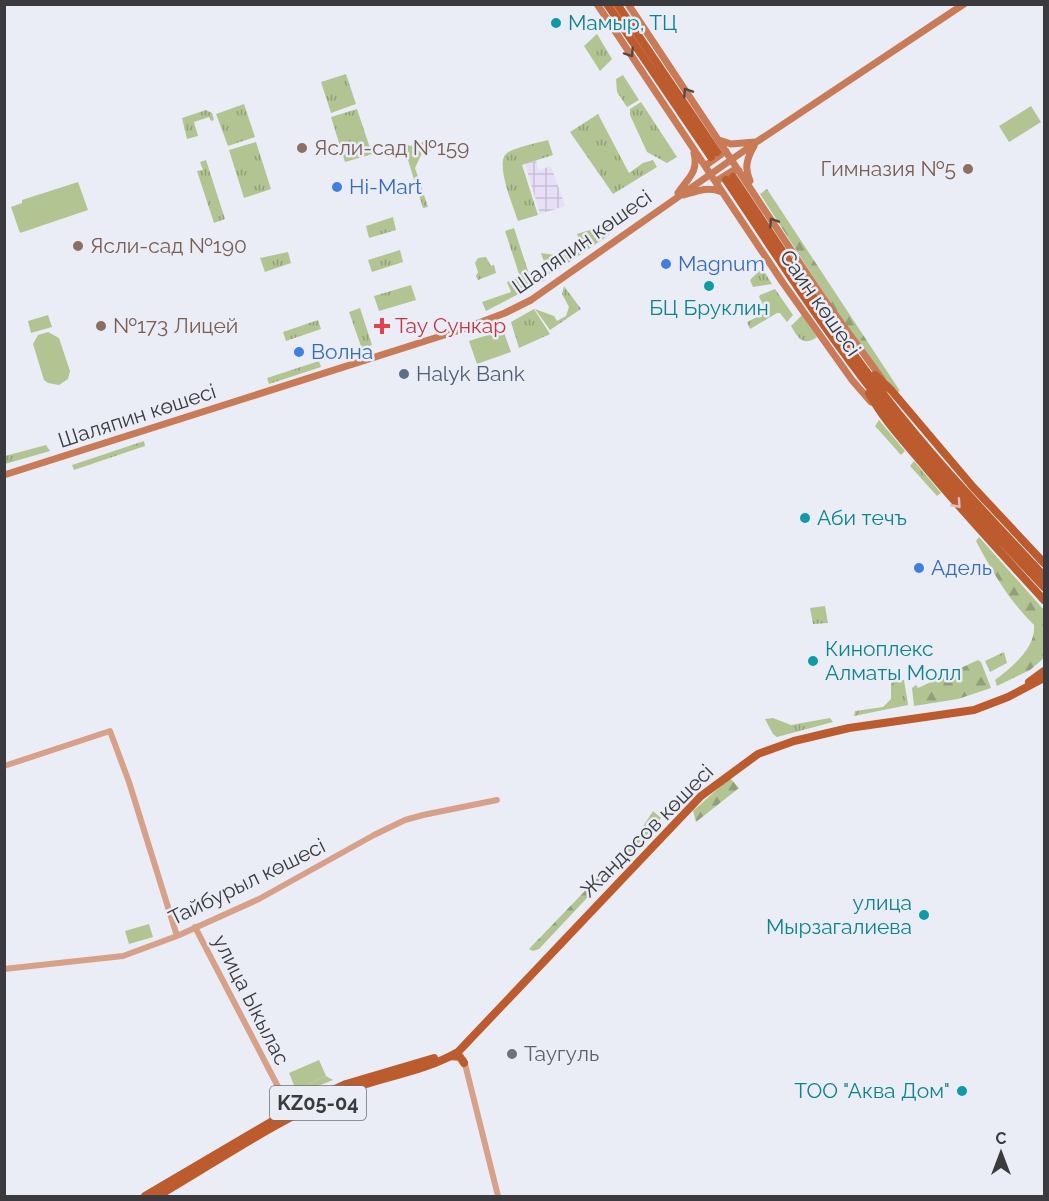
<svg xmlns="http://www.w3.org/2000/svg" width="1049" height="1201" font-family="Raleway,sans-serif">
<style>
.industrial{fill:url(#industrial-grid)}
.grass{fill:url(#grass-tufts)}
.forest{fill:url(#forest-firs)}
.pitch{fill:#b1c491}
.lines{fill:none;stroke-linecap:round;stroke-linejoin:round}
.tertiary{stroke:#d7a189;stroke-width:6}
.secondary{stroke:#c97a57;stroke-width:7}
.primary{stroke:#bc5b2d;stroke-width:8}
.oneway{stroke:#574844}
.oneway2{stroke:#ddc1ba}
.culture-dot{fill:#0f9aa8;stroke:#ebedf6;stroke-width:2}
.education-dot{fill:#8d6e63;stroke:#ebedf6;stroke-width:2}
.shop-dot{fill:#3f7fe0;stroke:#ebedf6;stroke-width:2}
.health-dot{fill:#e0444e;stroke:#ebedf6;stroke-width:2}
.service-dot{fill:#5c6f8a;stroke:#ebedf6;stroke-width:2}
.worship-dot{fill:#6b7280;stroke:#ebedf6;stroke-width:2}
.labels{text-anchor:middle;stroke-width:5;stroke-linejoin:round;paint-order:stroke}
.shield{fill:#ebedf6;stroke:#707076;stroke-width:1.5}
.shield-label{font-size:20px;font-weight:bold;fill:#3b3b3f}
.culture-label{font-size:21px;fill:#0d838f;stroke:#ebedf6;text-anchor:start}
.education-label{font-size:21px;fill:#785e54;stroke:#ebedf6;text-anchor:start}
.shop-label{font-size:21px;fill:#366cbe;stroke:#ebedf6;text-anchor:start}
.street-label{font-size:21px;fill:#3b3b3f;stroke:#ebedf6}
.health-label{font-size:21px;fill:#be3a42;stroke:#ebedf6;text-anchor:start}
.service-label{font-size:21px;fill:#4e5e75;stroke:#ebedf6;text-anchor:start}
.worship-label{font-size:21px;fill:#5b616d;stroke:#ebedf6;text-anchor:start}
</style>
<defs>
<pattern id="industrial-grid" width="8" height="8" patternUnits="userSpaceOnUse" patternTransform="scale(1.5)"><rect width="8" height="8" fill="#e7dff5"/><path d="M0 4h8M4 0v8" fill="none" stroke="#c7c0d3"/></pattern>
<pattern id="grass-tufts" width="24" height="20" patternUnits="userSpaceOnUse" patternTransform="scale(1.5)"><rect width="24" height="20" fill="#b1c491"/><path d="M3 7l-1-3M5 7V3M7 7l1-3M15 17l-1-3M17 17v-4M19 17l1-3" fill="none" stroke="#91a078"/></pattern>
<pattern id="forest-firs" width="22" height="20" patternUnits="userSpaceOnUse" patternTransform="scale(1.5)"><rect width="22" height="20" fill="#b1c491"/><path d="M5 1l3.5 6h-7zM16 11l3.5 6h-7z" fill="#91a078"/></pattern>
</defs>
<rect width="100%" height="100%" fill="#ebedf6"/>
<path class="industrial" d="M536 161 539 170 551 166 565 206 540 214 525 164Z"/>
<path class="grass" d="M597 34 612 59 600 71 584 46Z
M346 74 356 104 331 113 321 82Z
M623 75 639 100 627 107 617 92 616 79Z
M641 102 677 157 667 163 647 152 630 115V109Z
M244 104 255 137 228 146 216 114Z
M357 109 372 154 345 162 331 117Z
M206 110 212 113 214 120 211 121 209 117 194 122 198 136 187 139 182 118Z
M598 114 629 173 643 163 653 160 657 167 613 194 570 132Z
M548 140 553 155 522 165 538 215 518 221C514 208 494 162 507 153 516 147 537 143 548 140Z
M256 142 271 189 244 198 229 150Z
M422 142 432 147 428 155 422 153 415 168 428 207 423 208 403 144 420 148Z
M206 160 225 219 214 223 197 171 203 170 200 162Z
M393 217 396 230 369 238 366 226Z
M606 225 609 235 562 267 557 251 581 243 577 234Z
M514 228 529 274 540 271 545 280 486 311 482 302 511 292 507 282 520 277 505 231Z
M400 250 403 262 372 272 368 260Z
M288 252 291 263 265 272 260 258Z
M541 253 555 255 560 268 550 274 548 273Z
M486 257 491 266 494 265 496 273 478 280 476 276 478 272 475 263 478 258Z
M762 268 772 284 753 287 750 280Z
M411 285 416 300 379 311 374 296Z
M564 286 581 309 550 330 535 309 554 316 557 321 566 316 569 307 562 294Z
M775 289 793 315 787 322 780 313H777L750 329 747 322 763 314 765 308 759 297 760 295Z
M360 308 372 345 362 349 349 312Z
M534 309 550 334 519 348 511 322Z
M802 315 817 337C803 347 798 338 791 326Z
M318 320 321 329 286 341 283 332Z
M319 361 321 367 269 384 267 378Z
M144 441 145 446 74 470 72 465Z
M46 445 50 451 5 464V456Z
M914 461 941 493 937 496 910 466Z
M825 606 828 623 813 624 810 608Z
M1004 652 1007 663 990 672 985 661Z
M894 680H904L908 705 854 716 855 711 883 707 891 699V683Z
M773 718 791 725 830 718 833 722 777 737 773 734 765 719Z
M326 1076 333 1080 308 1090 291 1101 288 1097 296 1090Z"/>
<path class="forest" d="M767 189 900 391 895 393 834 309 760 194Z
M879 420 905 451 901 455 875 426Z
M979 537 1044 610V658L1030 670 997 686 995 680C1012 667 1036 648 1034 625 1008 599 993 573 976 541Z
M978 660 981 662 991 688 958 699 914 706 912 688 916 685 918 688Z
M730 778 739 788 696 822 693 811Z
M653 811 661 818 649 832 539 949 533 951 529 949 635 839Z"/>
<path class="pitch" d="M1031 106 1041 122 1009 142 999 126Z
M78 182 88 210 20 233 11 207 22 203V200Z
M48 315 52 327 31 333 28 321Z
M503 330 511 352 477 364 469 341Z
M48 332 59 338 70 371 68 379 59 385 48 383 44 380 33 344 38 335Z
M149 924 153 937 129 944 125 931Z
M319 1060 326 1076 296 1090 289 1073Z"/>
<g class="lines">
<path class="tertiary" d="M4 766 110 731 129 782 177 936
M195 927 287 1104 284 1114 285 1116
M4 969 123 956 177 936 259 899 374 835 405 820 423 815 497 800
M464 1060 498 1196"/>
<path class="secondary" d="M597 4 783 283 852 380 871 402
M628 4 821 295 882 379
M719 140 731 144 755 142
M705 166 726 151
M750 181C744 168 747 158 754 146
M717 185 718 180 734 170 739 171
M678 193C687 179 699 172 694 153
M684 195C697 191 708 186 722 192
M4 475 460 330 505 313 531 300 758 141 964 4"/>
<path class="primary" d="M607 4 711 157
M617 4 717 152
M733 177C782 250 830 325 884 395 933 459 989 517 1044 576
M726 180C776 254 823 329 878 398 929 465 987 526 1044 587
M875 375 891 390 973 487 1044 563
M869 393C883 419 903 440 922 463 961 510 1003 555 1044 600
M1029 682 1044 671
M452 1056 460 1057 464 1063
M145 1196 298 1106 346 1084 434 1058
M158 1196C218 1161 277 1120 341 1093 379 1077 422 1073 458 1052L701 796 758 754 794 741 849 728 974 710 1008 697 1044 678"/>
</g>
<defs><path id="oneway-chevron" d="M-2-3.5L2.5 0L-2 3.5" fill="none" stroke-width="1.6" stroke-linecap="round" stroke-linejoin="round" transform="scale(1.5)"/></defs>
<g class="oneway">
<use href="#oneway-chevron" transform="translate(630 53) rotate(56)"/>
<use href="#oneway-chevron" transform="translate(687 92) rotate(-123)"/>
<use href="#oneway-chevron" transform="translate(773 222) rotate(-123)"/>
</g>
<use class="oneway2" href="#oneway-chevron" transform="translate(957 504) rotate(48)"/>
<g class="culture-dot">
<circle cx="556" cy="23" r="6"/>
<circle cx="709" cy="286" r="6"/>
<circle cx="805" cy="518" r="6"/>
<circle cx="813" cy="661" r="6"/>
<circle cx="924" cy="915" r="6"/>
<circle cx="962" cy="1091" r="6"/>
</g>
<g class="education-dot">
<circle cx="302" cy="148" r="6"/>
<circle cx="968" cy="169" r="6"/>
<circle cx="78" cy="246" r="6"/>
<circle cx="101" cy="326" r="6"/>
</g>
<g class="shop-dot">
<circle cx="337" cy="187" r="6"/>
<circle cx="666" cy="264" r="6"/>
<circle cx="299" cy="352" r="6"/>
<circle cx="919" cy="568" r="6"/>
</g>
<path class="health-dot" d="M379 317h6v6h6v6h-6v6h-6v-6h-6v-6h6z"/>
<circle class="service-dot" cx="404" cy="374" r="6"/>
<circle class="worship-dot" cx="512" cy="1054" r="6"/>
<g class="labels">
<rect class="shield" x="270" y="1086" width="96" height="34" rx="4.5"/>
<g class="shield-label">
<text x="318" y="1110">KZ05-04</text>
</g>
<g class="culture-label">
<text x="568" y="30">Мамыр, ТЦ</text>
<text x="709" y="315" text-anchor="middle">БЦ Бруклин</text>
<text x="817" y="525">Аби течъ</text>
<text x="825" y="656">Киноплекс<tspan x="825" dy="24">Алматы Молл</tspan></text>
<text x="912" y="910" text-anchor="end">улица<tspan x="912" dy="24">Мырзагалиева</tspan></text>
<text x="950" y="1098" text-anchor="end">ТОО "Аква Дом"</text>
</g>
<g class="education-label">
<text x="314" y="155">Ясли-сад №159</text>
<text x="956" y="176" text-anchor="end">Гимназия №5</text>
<text x="90" y="253">Ясли-сад №190</text>
<text x="113" y="333">№173 Лицей</text>
</g>
<g class="shop-label">
<text x="349" y="194">Hi-Mart</text>
<text x="678" y="271">Magnum</text>
<text x="311" y="359">Волна</text>
<text x="931" y="575">Адель</text>
</g>
<g class="street-label">
<text transform="translate(582 242) rotate(-35)" y="7">Шаляпин көшесі</text>
<text transform="translate(820 303) rotate(55)" y="7">Саин көшесі</text>
<text transform="translate(137 416) rotate(-18)" y="7">Шаляпин көшесі</text>
<text transform="translate(647 831) rotate(-45)" y="7">Жандосов көшесі</text>
<text transform="translate(247 882) rotate(-26)" y="7">Тайбурыл көшесі</text>
<text transform="translate(251 1000) rotate(63)" y="7">улица Ыкылас</text>
</g>
<g class="health-label">
<text x="395" y="333">Тау Сункар</text>
</g>
<g class="service-label">
<text x="416" y="381">Halyk Bank</text>
</g>
<g class="worship-label">
<text x="524" y="1061">Таугуль</text>
</g>
</g>
<rect width="1049" height="1201" fill="none" stroke="#3b3b3f" stroke-width="12"/>
<g transform="translate(1001 1153)" stroke="#ebedf6" stroke-width="4.5" paint-order="stroke">
<path d="M0-4.5L10 22L0 15L-10 22Z" fill="#3b3b3f"/>
<text y="-9" font-size="16" font-weight="bold" text-anchor="middle" fill="#3b3b3f">С</text>
</g>
</svg>
